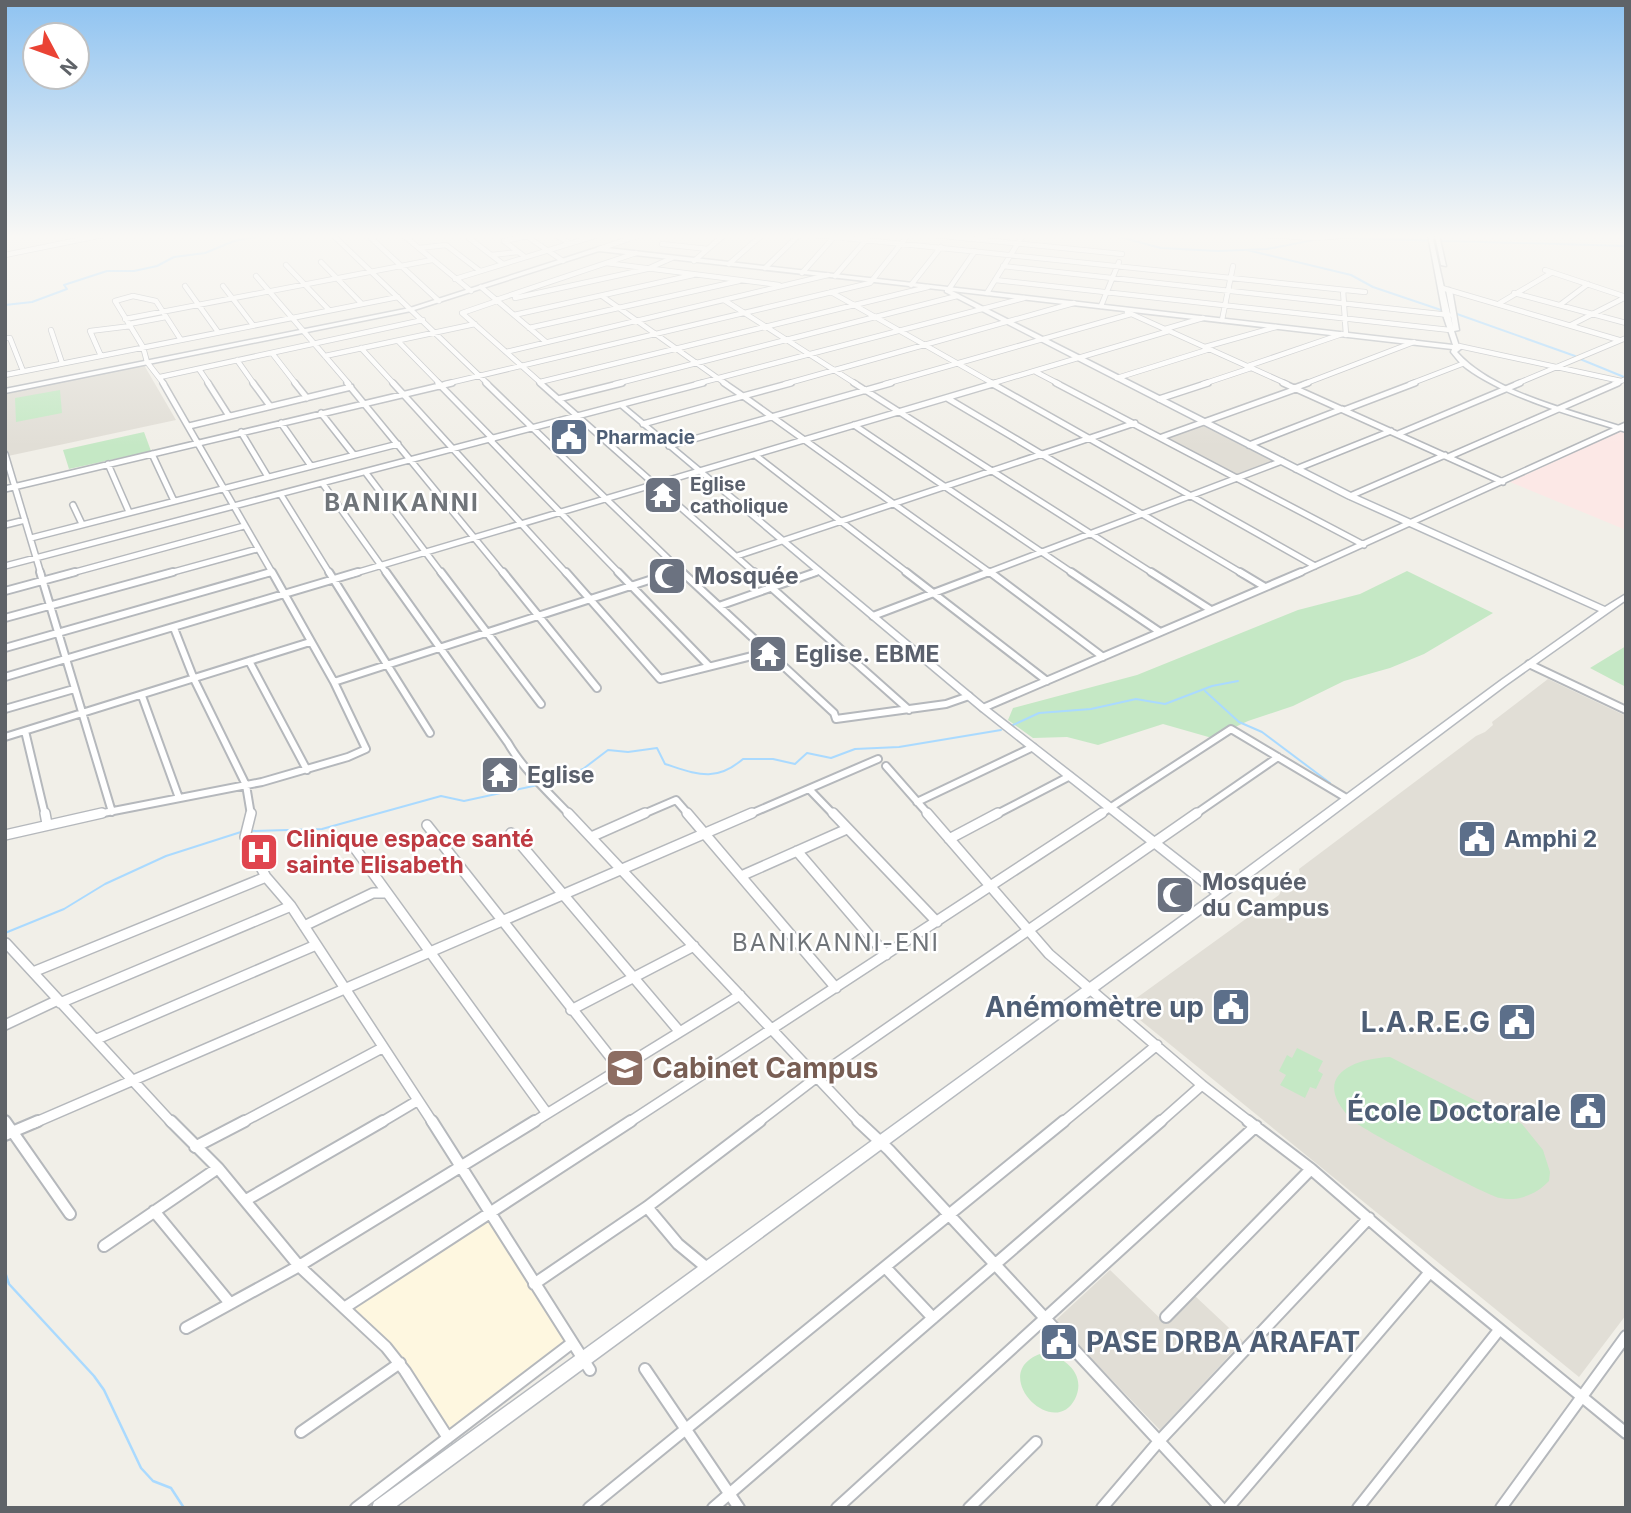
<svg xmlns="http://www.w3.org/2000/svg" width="1631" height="1513" font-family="Inter,sans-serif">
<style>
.commercial{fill:#fef7e0}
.education{fill:#e1ded6}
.medical{fill:#fce8e6}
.green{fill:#c5e8c5}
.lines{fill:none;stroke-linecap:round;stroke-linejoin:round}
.stream-far1{stroke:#aadaff;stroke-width:2}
.stream{stroke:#aadaff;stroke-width:2.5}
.street-far4-casing{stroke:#b5b8bc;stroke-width:6}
.street-far3-casing{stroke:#b5b8bc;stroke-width:8}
.street-far2-casing{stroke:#b5b8bc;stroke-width:10}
.street-far1-casing{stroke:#b5b8bc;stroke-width:12}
.street-casing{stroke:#b5b8bc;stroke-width:14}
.secondary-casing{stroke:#b6babf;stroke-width:3}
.street-far4{stroke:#fff;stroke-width:4.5}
.street-far3{stroke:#fff;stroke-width:5}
.street-far2{stroke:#fff;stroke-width:6}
.street-far1{stroke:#fff;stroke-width:9}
.street{stroke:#fff;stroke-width:10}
.secondary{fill:#fff;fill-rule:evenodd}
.labels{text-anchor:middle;stroke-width:5;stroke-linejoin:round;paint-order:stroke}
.far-service-label{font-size:19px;font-weight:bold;fill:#4e5e75;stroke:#fff;text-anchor:start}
.far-worship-label{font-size:19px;font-weight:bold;fill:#5b616d;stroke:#fff;text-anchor:start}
.worship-label{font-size:23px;font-weight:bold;fill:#5b616d;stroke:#fff;text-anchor:start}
.health-label{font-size:23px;font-weight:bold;fill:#be3a42;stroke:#fff;text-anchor:start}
.service-label{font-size:23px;font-weight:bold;fill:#4e5e75;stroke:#fff;text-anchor:start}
.far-district-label{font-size:24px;font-weight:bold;letter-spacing:2px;fill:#70757a;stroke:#fff}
.neighbourhood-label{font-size:24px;letter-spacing:2px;fill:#70757a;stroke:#fff}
.near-service-label{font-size:28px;font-weight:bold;fill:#4e5e75;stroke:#fff;text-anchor:end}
.near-education-label{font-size:28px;font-weight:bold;fill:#785e54;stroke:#fff;text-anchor:start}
</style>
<rect width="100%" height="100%" fill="#f1efe8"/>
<path class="commercial" d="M486 1218 567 1344 449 1432 406 1361 385 1338 348 1308Z"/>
<path class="education" d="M144 365 176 420 8 456 5 446V394Z
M1206 424 1278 461 1238 476 1165 438Z
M1548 679 1626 716V1315L1579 1377 1124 1007 1272 900 1279 895 1285 883 1302 885 1299 869 1476 736 1485 732 1493 725 1492 722Z
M1110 1270 1166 1324 1195 1296 1243 1341 1160 1430 1055 1321Z"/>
<path class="medical" d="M1621 431 1626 432V530L1510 482Z"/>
<path class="green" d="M60 390 62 413 16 422 15 398Z
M144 432 151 451 69 469 63 450Z
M1407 571 1493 613 1424 654 1390 668 1344 681 1293 706 1248 721 1212 738 1163 724 1098 745 1067 737 1033 738 1008 720 1013 708 1137 675 1298 610 1360 594Z
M1626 646V687L1590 668Z
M1297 1048 1323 1061 1318 1071 1323 1074 1316 1089 1310 1087 1305 1098 1280 1085 1286 1075 1279 1071 1287 1055 1292 1058Z
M1390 1057 1522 1124 1543 1150 1550 1172 1549 1181C1537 1194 1518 1202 1500 1198 1487 1196 1361 1129 1352 1120 1311 1079 1348 1059 1390 1057Z
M1043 1353C1065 1356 1087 1375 1075 1399 1053 1442 985 1371 1043 1353Z"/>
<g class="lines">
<path class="stream-far1" d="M1112 235 1161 248 1218 251 1267 249 1314 240
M1344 238 1626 246
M1247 250 1351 275 1373 287 1441 310
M5 305 32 302 67 289 64 285 107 271H134L157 266 174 257 205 253 234 241 264 235
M1457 314 1575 356
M1580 359 1624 377
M1205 691 1239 722 1262 732 1330 783
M1011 726 1039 713 1091 709 1136 699 1165 704 1212 686 1238 681
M543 784 583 769 608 750 628 752 657 748 665 764C697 774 715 783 743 759H773L795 764 807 753 831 758 855 749 899 747 1001 730
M250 831 322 829 441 796 464 801 538 785
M5 933 64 909 105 884 166 856 244 831"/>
<path class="stream" d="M5 1272 9 1284 94 1376 104 1390 141 1468 153 1481 171 1488 184 1508"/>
<g class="street-far4-casing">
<path id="street-far4" d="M403 235 471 291
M525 235 563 261
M556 235 569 243
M816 235 1365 292
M934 235 1122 254
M1266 235 1315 238 1354 235
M336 238 488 384
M371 238 439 301
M469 238 503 264
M662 244 708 249
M419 248 446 245 480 271
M599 249 640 235
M5 255 103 235
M491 255 518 252
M525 257 504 241 527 236
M694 261 724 235
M321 262 362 304
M606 263 779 285
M729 264 762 235
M286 265 329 310
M1003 266 1449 315
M765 268 799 235
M1545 270 1626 297
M802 273 834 237
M256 276 349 384
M835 276 866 240
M455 279 598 235
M995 280 1450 330
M911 285 941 247
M185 286 218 332
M223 286 253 325
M481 287 546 342
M1442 288 1619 340
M949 289 975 251
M1343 290 1346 335
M831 292 994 384
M987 293 1023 235
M1514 293 1626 323
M602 296 726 384
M515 298 647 269 672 258
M496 300 636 253
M724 300 856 384
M497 301 462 313 542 384
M1500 303 1551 273
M1560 305 1588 284
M1101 306 1119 262
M1127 312 1287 384
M514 315 693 275
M125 319 432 260
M1222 320 1233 266
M129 324 166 317
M1571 325 1626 297
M529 328 739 281
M1165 329 1203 318
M51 330 62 363
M5 338H10L23 371
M398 341 440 384
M1459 346 1621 381
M1205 347 1276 327
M361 348 394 384
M506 352 828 275
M272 353 296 384
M101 356 90 331 131 326
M325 356 475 324
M237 360 254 384
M1248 366 1342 334
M199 369 209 384
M1036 372 1059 384
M5 375 398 297
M160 377 423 320
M1117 378 1210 349
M540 382 928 287
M164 384 147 362 143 347 115 301 133 296 156 301 181 340
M445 384 870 283 908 235
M615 384 957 296
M696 384 1024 298
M785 384 1074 303
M885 384 1131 314
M990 384 1169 331
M1203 384 1251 368
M1304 384 1414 342
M1410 384 1462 364
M1516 384 1626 338
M1614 384 1626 379"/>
</g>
<g class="street-far3-casing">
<path id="street-far3" d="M163 383 273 574
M208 383 229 416
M253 383 270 406
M295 383 307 398
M347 383 504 574
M393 383 567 574
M438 383 493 439
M486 383 684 574
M540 383 756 574
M854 383 1154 574
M991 383 1315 566
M1056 383 1364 545
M1283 383 1503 482
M1294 388 1308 383
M743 396 992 574
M743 396 791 383
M947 398 1243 574
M558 399 622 383
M1159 399 1208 383
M1344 410 1415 383
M321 413 354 455
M281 423 311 466
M643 424 743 396 724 383
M854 425 1074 574
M189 426 351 387
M241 432 268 477
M1398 434 1520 383
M1162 437 1296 389
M490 440 620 574
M1249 445 1342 409
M669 446 891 383
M5 454 41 574
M152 454 174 501
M755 455 909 574
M1448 457 1618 383
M108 464 129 512
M1296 469 1391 431
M366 473 442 574
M323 484 387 574
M5 489 452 383
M281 495 330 574
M1350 496 1445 455
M73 505 82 524
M5 525 25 520
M31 538 398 444
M737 556 1135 423
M5 566 703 383
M68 574 244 526
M166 574 257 549
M265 574 271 572
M352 574 996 383
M668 574 680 570
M811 574 819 571
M984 574 1282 461
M1297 574 1626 425"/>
</g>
<g class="street-far2-casing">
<path id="street-far2" d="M40 572 112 812
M329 572 430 733
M386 572 508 743C522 768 550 794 570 815
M441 572 541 704
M503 572 597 688
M566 572 660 679 768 652
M618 572 709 666
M682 572 834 713 836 719 946 704 969 696
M754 572 909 710
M906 572 1047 681
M990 572 1103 657
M1071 572 1160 632
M1151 572 1211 610
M1240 572 1265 587
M5 591 75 572
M719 606 816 572
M873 616 989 572
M5 618 173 572
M174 628 194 679 246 785 251 815
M5 648 271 572
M249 661 307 770
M1529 664 1626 710
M5 677 358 572
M334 682 674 572
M142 696 179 798
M983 708 1301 572
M5 709 74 689
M25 731 45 815
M5 737 310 642
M886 766 929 815
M809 789 834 815
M917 802 1033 747
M93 815 262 782 348 757 366 749 334 682 272 572
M641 815 676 800 689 815
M748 815 878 759
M995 815 1070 776
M1099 815 1231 729 1348 799
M1194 815 1278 757"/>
</g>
<g class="street-far1-casing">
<path id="street-far1" d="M45 813 47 824
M251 813 245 837 266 877 291 906 433 1123
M568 813 860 1123
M687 813 836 988
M833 813 937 922
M927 813 1049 954 1202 1085 1251 1123
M427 825 619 1068
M511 833 679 1031
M5 835 102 813
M591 837 645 813
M949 839 998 813
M354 847 546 1112
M797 851 886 955
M741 876 847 829
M304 926 373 893H387
M6 943 172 1123
M33 972 266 877
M60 1003 291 906
M571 1010 694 946
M5 1025 58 1000
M97 1039 316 945
M34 1123 752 813
M241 1123 382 1048
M380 1123 417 1101
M532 1123 740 995
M628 1123 1102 813
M757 1123 817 1077 1197 813
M1062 1123 1157 1045
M1159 1123 1202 1085"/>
</g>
<g class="street-casing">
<path id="street" d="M5 1121 70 1214
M171 1121 218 1168 299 1266 386 1347 405 1371 448 1438
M432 1121 590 1370
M858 1121 889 1150 1221 1508
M1248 1121 1311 1169 1430 1272 1626 1433
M5 1135 38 1121
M195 1147 245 1121
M246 1200 383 1121
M647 1207 678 1244 707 1268
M154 1211 229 1302
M104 1246 218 1168
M885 1267 933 1318
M534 1284 647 1207 760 1121
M344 1308 631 1121
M1166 1317 1311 1169
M186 1328 299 1266 535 1121
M645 1369 739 1508
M301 1432 400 1363
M356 1508 572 1343
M589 1508 1064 1121
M713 1508 1161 1121
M837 1508 1256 1126
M969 1508 1036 1442
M1102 1508 1160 1440 1369 1218
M1228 1508 1430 1272
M1358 1508 1499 1330
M1501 1508 1626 1336"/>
</g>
<g class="secondary-casing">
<path id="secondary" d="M1428 235H1432L1453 327 1446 290 1449 288 1452 290 1459 330 1454 331 1459 346 1462 348 1457 352C1493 393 1574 411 1626 428V432C1577 417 1506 398 1466 368 1460 364 1456 358 1451 352L1452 349 952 291 1353 494 1605 607 1626 594V600L1506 685 1224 897 394 1508H372L374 1502 1212 894 980 710 619 406V404H623L986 706 1220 888 1500 681 1599 611 1347 498 945 292V290L599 251 411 311 5 393V389L410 308 599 247 1453 345 1443 315Z
M1435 235H1439L1446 266 1441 265Z"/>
</g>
<use href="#street-far4" class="street-far4"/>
<use href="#street-far3" class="street-far3"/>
<use href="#street-far2" class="street-far2"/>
<use href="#street-far1" class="street-far1"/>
<use href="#street" class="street"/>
<use href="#secondary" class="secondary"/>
</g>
<linearGradient id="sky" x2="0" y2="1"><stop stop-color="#8fc3f1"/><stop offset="0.53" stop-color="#f9f8f5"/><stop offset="1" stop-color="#f9f8f5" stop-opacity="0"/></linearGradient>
<rect width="1631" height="446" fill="url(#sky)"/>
<defs>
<g id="civic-square" transform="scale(2.0125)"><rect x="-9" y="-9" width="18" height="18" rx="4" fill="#5c6f8a" stroke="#fff"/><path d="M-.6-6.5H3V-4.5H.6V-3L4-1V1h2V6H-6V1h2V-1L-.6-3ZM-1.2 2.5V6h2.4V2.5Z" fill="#fff"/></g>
<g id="temple-square" transform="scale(2.0125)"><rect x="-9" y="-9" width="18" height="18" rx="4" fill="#6b7280" stroke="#fff"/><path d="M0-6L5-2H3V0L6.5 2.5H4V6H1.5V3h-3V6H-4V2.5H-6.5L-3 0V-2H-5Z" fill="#fff"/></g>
<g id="mosque-square" transform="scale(2.0125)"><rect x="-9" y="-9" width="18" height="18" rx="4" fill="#6b7280" stroke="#fff"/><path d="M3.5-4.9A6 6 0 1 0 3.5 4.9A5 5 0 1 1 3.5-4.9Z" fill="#fff"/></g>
<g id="hospital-square" transform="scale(2.0125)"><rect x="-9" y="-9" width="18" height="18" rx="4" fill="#e0444e" stroke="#fff"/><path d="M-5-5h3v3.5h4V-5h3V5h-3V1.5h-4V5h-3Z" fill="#fff"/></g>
<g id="university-square" transform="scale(2.0125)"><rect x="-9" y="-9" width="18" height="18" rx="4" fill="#8d6e63" stroke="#fff"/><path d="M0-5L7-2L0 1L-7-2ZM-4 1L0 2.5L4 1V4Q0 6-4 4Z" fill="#fff"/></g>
</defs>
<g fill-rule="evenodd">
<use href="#civic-square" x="569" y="437"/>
<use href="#temple-square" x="663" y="495"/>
<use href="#mosque-square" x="667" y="576"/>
<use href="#temple-square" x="768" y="654"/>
<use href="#temple-square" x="500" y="775"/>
<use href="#civic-square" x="1477" y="839"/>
<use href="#hospital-square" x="259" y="852"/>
<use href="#mosque-square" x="1175" y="895"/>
<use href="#civic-square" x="1231" y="1007"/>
<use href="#civic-square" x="1517" y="1022"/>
<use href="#university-square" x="625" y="1068"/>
<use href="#civic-square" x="1588" y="1111"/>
<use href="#civic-square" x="1059" y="1342"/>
</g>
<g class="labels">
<g class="far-service-label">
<text x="596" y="444">Pharmacie</text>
</g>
<g class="far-worship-label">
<text x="690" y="491">Eglise<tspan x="690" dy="22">catholique</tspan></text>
</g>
<g class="worship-label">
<text x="694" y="584">Mosquée</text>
<text x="795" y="662">Eglise. EBME</text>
<text x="527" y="783">Eglise</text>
<text x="1202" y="890">Mosquée<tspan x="1202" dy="26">du Campus</tspan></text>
</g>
<g class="health-label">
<text x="286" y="847">Clinique espace santé<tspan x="286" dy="26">sainte Elisabeth</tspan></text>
</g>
<g class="service-label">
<text x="1504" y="847">Amphi 2</text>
</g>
<g class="far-district-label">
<text x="402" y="511">BANIKANNI</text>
</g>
<g class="neighbourhood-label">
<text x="836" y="951">BANIKANNI-ENI</text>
</g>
<g class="near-service-label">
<text x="1204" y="1017">Anémomètre up</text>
<text x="1490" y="1032">L.A.R.E.G</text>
<text x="1561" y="1121">École Doctorale</text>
<text x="1086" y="1352" text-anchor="start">PASE DRBA ARAFAT</text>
</g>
<g class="near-education-label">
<text x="652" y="1078">Cabinet Campus</text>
</g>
</g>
<rect width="1631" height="1513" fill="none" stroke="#5f6368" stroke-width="14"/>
<g transform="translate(56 56) rotate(131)"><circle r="33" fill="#ffffff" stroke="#bfc1c3" stroke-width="2"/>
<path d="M0-5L12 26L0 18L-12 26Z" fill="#ea4335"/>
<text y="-10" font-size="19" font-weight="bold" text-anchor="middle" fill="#5f6368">N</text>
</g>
</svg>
